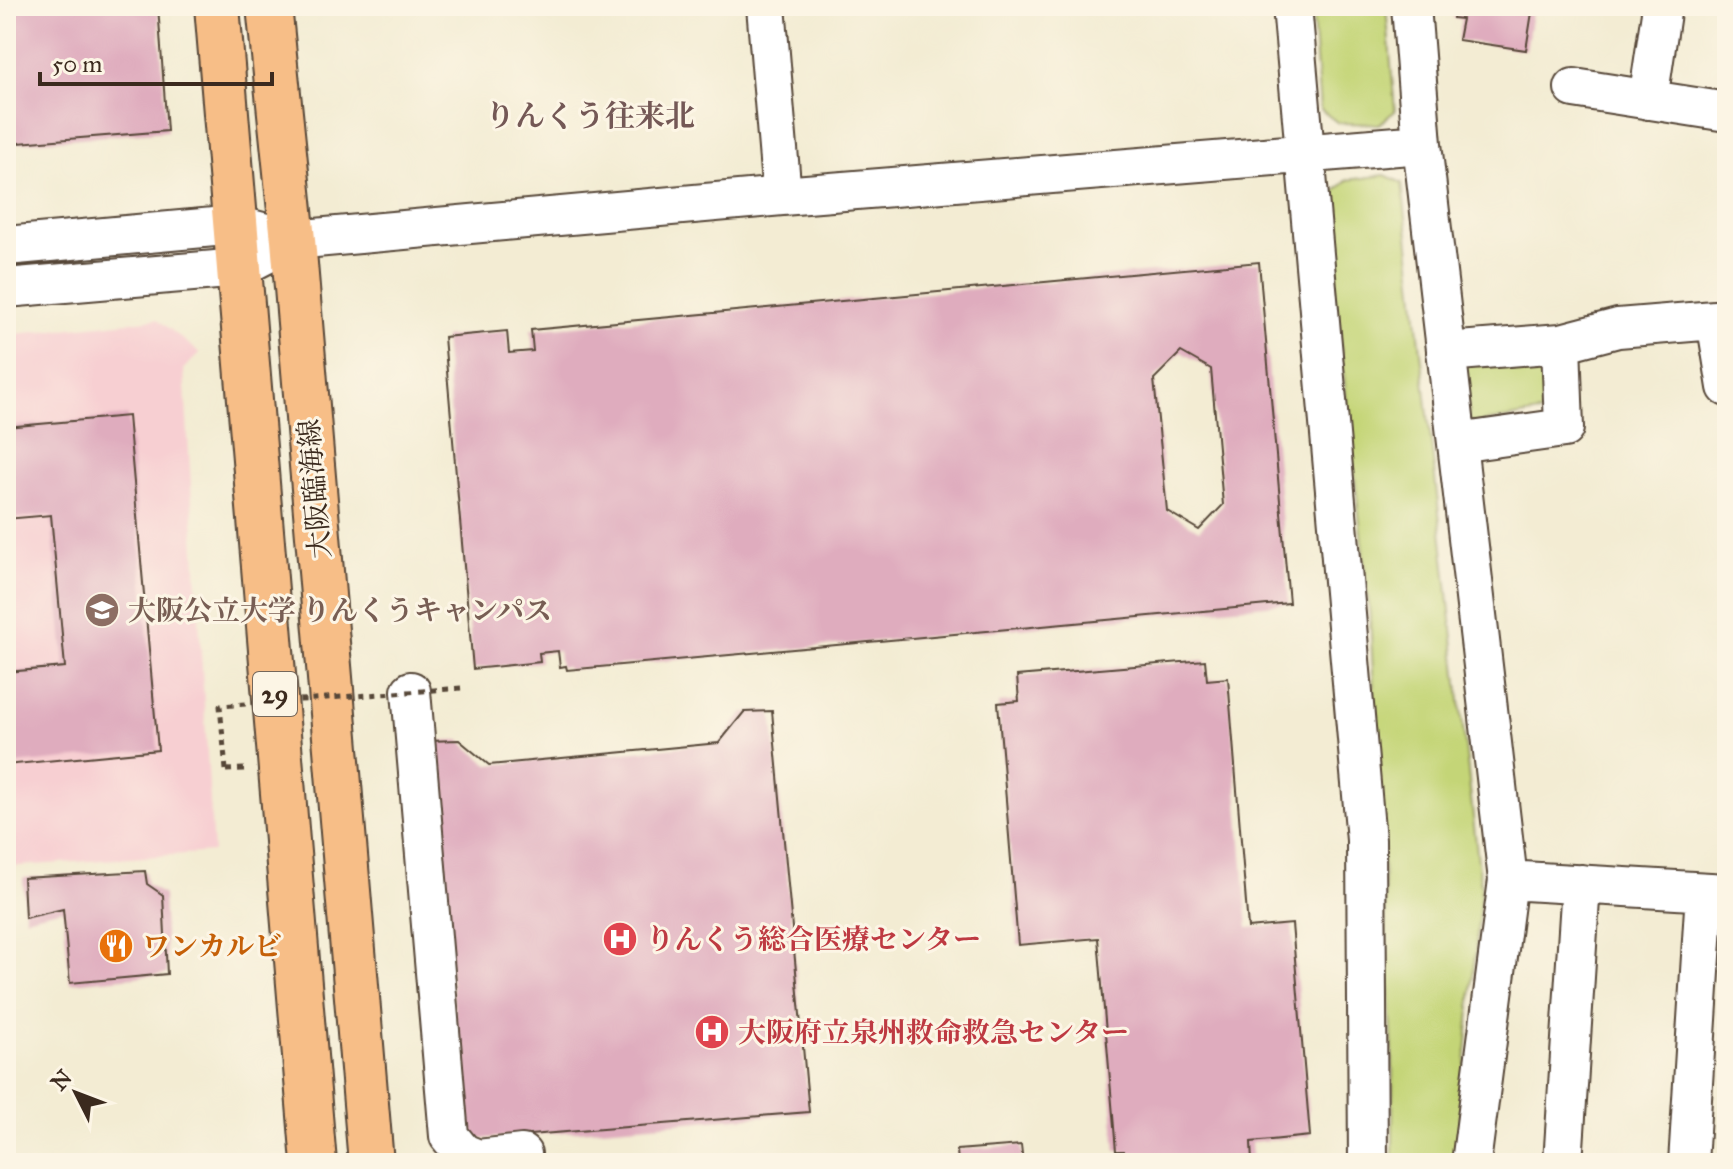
<svg xmlns="http://www.w3.org/2000/svg" width="1733" height="1169" font-family="'IM FELL Great Primer','Noto Serif JP',serif">
<style>
.built{fill:#f7cfd2}
.green{fill:#c4d577;stroke:#80804a;stroke-width:2}
.building{fill:#dfacbe;fill-rule:evenodd}
.lines{fill:none;stroke-linecap:round;stroke-linejoin:round}
.minor-casing{stroke:#574739;stroke-width:42}
.major-casing{stroke:#574739;stroke-width:48}
.path{stroke:#574739;stroke-width:5;stroke-dasharray:6 6;stroke-linecap:butt}
.minor{stroke:#fff;stroke-width:38}
.major{stroke:#f7be87;stroke-width:44}
.path-bridge{stroke:#574739;stroke-width:5;stroke-dasharray:6 6;stroke-linecap:butt}
.labels{text-anchor:middle;stroke-width:6;stroke-linejoin:round;paint-order:stroke}
.shield{fill:#fcf5e5;stroke:#75675a;stroke-width:2}
.shield-label{font-size:26px;font-weight:bold;fill:#3b2a1e}
.street-label{font-size:28px;fill:#3b2a1e;stroke:#fcf5e5}
.education-label{font-size:28px;font-weight:bold;fill:#785e54;stroke:#fcf5e5;text-anchor:start}
.health-label{font-size:28px;font-weight:bold;fill:#be3a42;stroke:#fcf5e5;text-anchor:start}
.food-label{font-size:28px;font-weight:bold;fill:#c56008;stroke:#fcf5e5;text-anchor:start}
.neighbourhood-label{font-size:30px;font-weight:bold;fill:#745856;stroke:#fcf5e5}
</style>
<rect width="100%" height="100%" fill="#fcf5e5"/>
<filter id="ink" filterUnits="userSpaceOnUse"><feTurbulence type="fractalNoise" baseFrequency=".0125" numOctaves="2"/><feDisplacementMap in="SourceGraphic" scale="16" xChannelSelector="R" yChannelSelector="G"/><feConvolveMatrix kernelMatrix="1 2 1 2 8 2 1 2 1" color-interpolation-filters="sRGB"/></filter>
<filter id="wash" filterUnits="userSpaceOnUse"><feTurbulence type="fractalNoise" baseFrequency=".006" numOctaves="4" result="noise"/><feDisplacementMap in="SourceGraphic" scale="32" xChannelSelector="R" yChannelSelector="G"/><feGaussianBlur stdDeviation="1.8" result="paint"/><feColorMatrix in="noise" values="0 0 0 0 0 0 0 0 0 0 0 0 0 0 0 0 0 1.4 0 .05"/><feComposite in="paint" operator="in"/></filter>
<g filter="url(#wash)">
<rect width="100%" height="100%" fill="#f3ecd3"/>
<path class="built" d="M157 319 200 353 184 369 213 852 6 867V335Z"/>
<path class="green" d="M1312 6H1386L1395 111 1379 124 1338 123 1320 109Z
M1385 175 1402 183 1481 888 1456 1163H1393V1053L1370 616 1325 201 1347 180Z
M1463 358H1547L1552 411 1470 424Z"/>
<g id="blocks">
<path class="building" d="M6 6H158L167 131 6 144Z
M1455 6H1533L1526 50 1458 40 1462 19 1453 18Z
M1259 262 1289 603 567 670 566 666 560 667 558 651 539 653 540 662 473 669 444 337 507 331 509 353 533 351 531 330ZM1181 352 1211 369 1223 505 1199 530 1167 511 1154 379Z
M128 416 158 750 6 765V672L65 667 51 515 6 519V427Z
M1205 660 1207 680 1228 678 1248 928 1292 924 1310 1136 1251 1142 1252 1163H1125L1124 1151H1116L1098 938 1018 945 998 703 1019 701 1017 676Z
M772 711 809 1112 467 1140 428 741 459 740 489 765 719 743 744 712Z
M145 871 147 884 163 895 167 974 70 983 63 909 25 918 23 878Z
M1021 1145 1023 1163H958L957 1150Z"/>
</g>
</g>
<g filter="url(#ink)">
<use href="#blocks" fill-opacity="0" stroke="#574739" stroke-width="2"/>
<g class="lines">
<g class="minor-casing">
<path id="minor" d="M766 6 782 196
M1292 6 1366 840 1368 1163
M1411 6 1422 144 1508 880 1471 1163
M1574 88 1727 112
M1648 100 1662 6
M6 246 236 225 293 240 782 196 1422 144
M6 288 239 268 266 254
M1716 320 1727 387
M1446 352 1561 343 1618 328 1727 319
M1457 443 1564 428 1561 343
M411 691 449 1136 463 1153 478 1159 522 1154V1163
M1508 880 1727 893
M1563 1163 1581 884
M1688 1163 1705 892"/>
</g>
<g class="major-casing">
<path id="major" d="M217 6 314 1163
M269 6 293 240 371 1163"/>
</g>
<path class="path" d="M226 770 245 769"/>
<use href="#minor" class="minor"/>
<use href="#major" class="major"/>
<path class="path-bridge" d="M226 770 220 706 462 688"/>
</g>
</g>
<defs>
<g id="university-disc" transform="scale(1.8)"><circle r="9.5" fill="#8d6e63" stroke="#fcf5e5"/><path d="M0-5L7-2L0 1L-7-2ZM-4 1L0 2.5L4 1V4Q0 6-4 4Z" fill="#fff"/></g>
<g id="hospital-disc" transform="scale(1.8)"><circle r="9.5" fill="#e0444e" stroke="#fcf5e5"/><path d="M-5-5h3v3.5h4V-5h3V5h-3V1.5h-4V5h-3Z" fill="#fff"/></g>
<g id="restaurant-disc" transform="scale(1.8)"><circle r="9.5" fill="#e8710a" stroke="#fcf5e5"/><path d="M-5-6h1v4h1v-4h1v4h1v-4h1v5L-1.5 .5V6h-2V.5L-5-1ZM5-6V6H3V1.5H1.5Q1.5-4 5-6Z" fill="#fff"/></g>
</defs>
<g fill-rule="evenodd">
<use href="#university-disc" x="102" y="610"/>
<use href="#hospital-disc" x="620" y="939"/>
<use href="#restaurant-disc" x="116" y="946"/>
<use href="#hospital-disc" x="712" y="1032"/>
</g>
<g class="labels">
<rect class="shield" x="253" y="672" width="44" height="44" rx="6"/>
<g class="shield-label">
<text x="275" y="703">29</text>
</g>
<g class="street-label">
<text transform="translate(314 489) rotate(-95)" y="10">大阪臨海線</text>
</g>
<g class="education-label">
<text x="128" y="620">大阪公立大学 りんくうキャンパス</text>
</g>
<g class="health-label">
<text x="646" y="949">りんくう総合医療センター</text>
<text x="738" y="1042">大阪府立泉州救命救急センター</text>
</g>
<g class="food-label">
<text x="142" y="956">ワンカルビ</text>
</g>
<g class="neighbourhood-label">
<text x="590" y="126">りんくう往来北</text>
</g>
</g>
<rect width="1733" height="1169" fill="none" stroke="#fcf5e5" stroke-width="32"/>
<g transform="translate(76 1093) rotate(312)" stroke="#fcf5e5" stroke-width="6" paint-order="stroke">
<path d="M0-6L14 30L0 20L-14 30Z" fill="#3b2a1e"/>
<text y="-12" font-size="22" font-weight="bold" text-anchor="middle" fill="#3b2a1e">N</text>
</g>
<path d="M40 72v12h232v-12" fill="none" stroke="#3b2a1e" stroke-width="4"/>
<text x="52" y="72" font-size="24" fill="#3b2a1e" stroke="#fcf5e5" stroke-width="6" paint-order="stroke">50 m</text>
</svg>
